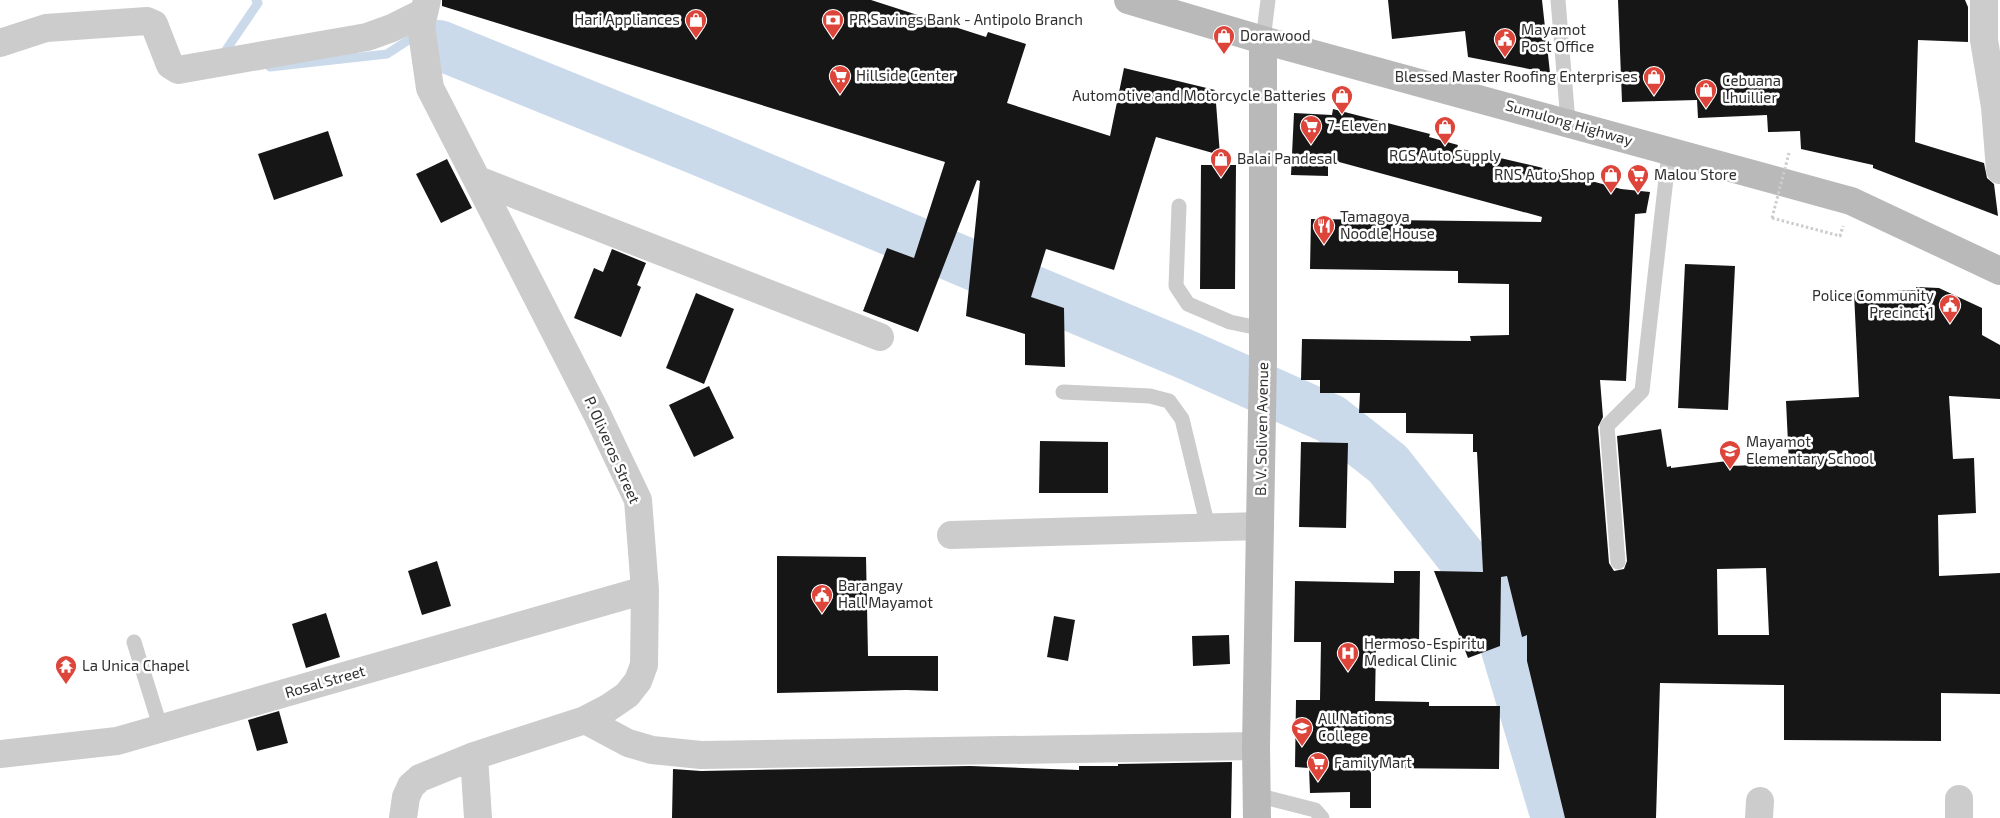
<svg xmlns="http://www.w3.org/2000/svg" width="2000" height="818" font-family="'Exo 2',sans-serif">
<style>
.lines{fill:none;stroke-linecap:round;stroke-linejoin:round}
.stream{stroke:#cbdaea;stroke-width:9}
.river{stroke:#cbdaea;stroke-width:50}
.building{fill:#161616;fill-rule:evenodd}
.path{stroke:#ccc;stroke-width:3;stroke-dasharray:2.5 2.5;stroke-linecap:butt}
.service{stroke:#ccc;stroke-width:15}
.minor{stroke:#ccc;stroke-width:28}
.secondary{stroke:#b9b9b9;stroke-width:28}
.path-bridge{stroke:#ccc;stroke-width:3;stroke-dasharray:2.5 2.5;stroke-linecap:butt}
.labels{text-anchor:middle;stroke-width:5;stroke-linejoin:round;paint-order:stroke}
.poi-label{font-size:15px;fill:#2f2f2f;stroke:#fff;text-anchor:start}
.street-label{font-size:15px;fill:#2f2f2f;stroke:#fff}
</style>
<rect width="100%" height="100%" fill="#fff"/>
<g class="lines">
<path class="stream" d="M226 50 258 3 256 0
M270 67 387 54 413 37"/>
<path class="river" d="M439 45 698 150 1187 355 1331 419 1388 464 1489 592 1556 818"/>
</g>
<path class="building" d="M442 0H871L986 37 988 32 1026 44 1007 103 1110 136 1124 68 1215 90 1220 155 1156 137 1114 270 1046 249 1031 297 1064 308 1065 367 1025 365V334L966 316 980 181 977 180 918 332 863 311 887 248 914 258 945 162 442 6Z
M1388 0H1542L1550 73 1468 57 1465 31 1392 39Z
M1618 0H1965L1968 7V42L1918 40 1915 142 1984 163 1987 178 1994 184 1998 216 1873 168V165L1801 149 1800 131 1768 132 1767 115 1698 118 1697 100 1622 102Z
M1333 109 1430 134 1429 137 1458 145 1457 148 1539 167 1621 189 1650 192 1646 213 1635 214 1626 381 1600 380 1603 417 1598 427 1609 563 1614 571 1624 569 1627 561 1617 436 1661 429 1667 467 1671 466V468L1727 461 1728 466 1789 464 1786 401 1859 397 1854 293 1916 290V287L1939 288 1982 308V335L2000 345V399L1949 396 1953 459 1974 458 1976 513 1938 515 1939 576 2000 573V694L1941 693V741L1784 740V685L1660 683 1656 818H1565L1527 661V635L1522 637 1507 576 1501 577 1500 646 1468 658 1434 571 1483 572 1477 452H1473V434L1406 433V413H1359L1360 393H1320V380H1301L1302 339 1471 341 1470 336 1509 335V284L1458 283V271L1310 269 1311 219 1541 222 1542 217 1328 159V176L1291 175 1294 113 1332 115ZM1766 568 1769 635H1718L1717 569Z
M328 131 343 176 274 200 258 154Z
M447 159 472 208 441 223 416 174Z
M1201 165H1236L1235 289H1200Z
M612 249 646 263 637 285 641 287 621 337 574 318 594 268 603 272Z
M1685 264 1735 266 1728 410 1678 408Z
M696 293 734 309 704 384 666 368Z
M709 386 734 438 694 457 669 405Z
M1040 441 1108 442V493H1039Z
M1301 442 1348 443 1346 528 1299 527Z
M777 556 866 557 868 656H938V691L906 690 777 693Z
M437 561 451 606 422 615 408 571Z
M1394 571H1420L1419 643 1376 644 1375 701 1429 702V706H1500L1499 769 1371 768V808H1350V792L1310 793 1309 768 1295 767 1296 700H1320L1321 642H1294L1295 581 1394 583Z
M326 613 340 657 306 668 292 624Z
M1054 616 1075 620 1068 661 1047 657Z
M1229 635 1230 664 1193 666 1192 636Z
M279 711 288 743 257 751 248 720Z
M1232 762 1231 818H672L673 769 701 771 970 766 1079 770V766H1118V764Z"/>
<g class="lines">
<path class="path" d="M1772 218 1840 236 1843 226"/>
<path class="service" d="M1558 0 1568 122
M1263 40 1268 0
M1179 206 1176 286 1188 304 1230 322 1263 329
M1063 392 1150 396 1169 401 1182 419 1208 527
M1618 562 1607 426 1642 391 1669 152
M134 642 161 729
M1256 795 1315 810 1322 818"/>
<path class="minor" d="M1984 0V40L1995 107 2000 170
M0 43 46 28 147 21 154 24 170 65 178 70 367 37 392 28 424 12
M478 180 880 337
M951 535 1260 526
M585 720 628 743 652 750 701 755 1256 746
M0 754 117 741 645 590
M474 756 478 818
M1959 799V818
M403 818 406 797 411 786 420 778 474 756 585 720 608 708 627 695 638 681 644 665 645 590 638 500 597 414 430 88 421 26 427 0
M1759 818 1760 801"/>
<path class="secondary" d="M1128 0 1263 40 1851 201 2000 271
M1257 818 1256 746 1263 359V40"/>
<path class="path-bridge" d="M1772 218 1789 153"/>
</g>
<defs>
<g id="shop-pin" transform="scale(1.125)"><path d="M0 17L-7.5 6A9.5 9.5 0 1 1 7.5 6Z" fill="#dd453b" stroke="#fff"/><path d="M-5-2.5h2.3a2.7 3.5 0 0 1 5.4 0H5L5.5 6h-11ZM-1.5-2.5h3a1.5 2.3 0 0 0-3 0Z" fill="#fff"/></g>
<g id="bank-pin" transform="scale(1.125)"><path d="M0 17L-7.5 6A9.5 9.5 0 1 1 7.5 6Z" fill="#dd453b" stroke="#fff"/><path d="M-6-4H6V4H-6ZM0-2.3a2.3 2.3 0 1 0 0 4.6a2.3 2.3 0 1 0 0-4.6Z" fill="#fff"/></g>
<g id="civic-pin" transform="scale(1.125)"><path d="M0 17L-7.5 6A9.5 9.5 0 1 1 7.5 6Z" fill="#dd453b" stroke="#fff"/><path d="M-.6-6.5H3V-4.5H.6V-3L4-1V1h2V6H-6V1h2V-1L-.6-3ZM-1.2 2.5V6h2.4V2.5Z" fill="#fff"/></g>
<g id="supermarket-pin" transform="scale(1.125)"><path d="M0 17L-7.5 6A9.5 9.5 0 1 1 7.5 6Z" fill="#dd453b" stroke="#fff"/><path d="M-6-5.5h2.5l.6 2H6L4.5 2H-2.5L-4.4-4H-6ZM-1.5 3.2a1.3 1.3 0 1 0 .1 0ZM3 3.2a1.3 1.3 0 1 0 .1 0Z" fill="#fff"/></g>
<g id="restaurant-pin" transform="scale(1.125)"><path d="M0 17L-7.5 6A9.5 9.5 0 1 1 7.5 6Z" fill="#dd453b" stroke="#fff"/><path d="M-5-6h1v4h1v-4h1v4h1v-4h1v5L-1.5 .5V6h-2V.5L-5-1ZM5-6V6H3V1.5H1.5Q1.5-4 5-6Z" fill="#fff"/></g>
<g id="school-pin" transform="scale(1.125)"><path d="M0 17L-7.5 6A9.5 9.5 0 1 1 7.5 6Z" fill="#dd453b" stroke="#fff"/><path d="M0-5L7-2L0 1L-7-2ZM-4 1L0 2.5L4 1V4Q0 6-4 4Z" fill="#fff"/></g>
<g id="hospital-pin" transform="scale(1.125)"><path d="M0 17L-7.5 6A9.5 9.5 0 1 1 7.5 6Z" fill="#dd453b" stroke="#fff"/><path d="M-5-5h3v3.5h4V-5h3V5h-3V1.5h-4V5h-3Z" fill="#fff"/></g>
<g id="temple-pin" transform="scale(1.125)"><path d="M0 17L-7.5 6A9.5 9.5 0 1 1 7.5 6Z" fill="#dd453b" stroke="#fff"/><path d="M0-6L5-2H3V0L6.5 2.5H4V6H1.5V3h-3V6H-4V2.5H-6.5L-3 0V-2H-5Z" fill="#fff"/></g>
<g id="university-pin" transform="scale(1.125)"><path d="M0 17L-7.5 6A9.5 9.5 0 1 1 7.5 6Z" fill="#dd453b" stroke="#fff"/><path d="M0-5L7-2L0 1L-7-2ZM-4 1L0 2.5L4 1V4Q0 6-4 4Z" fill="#fff"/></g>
</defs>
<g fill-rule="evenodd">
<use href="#shop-pin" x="696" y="20"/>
<use href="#bank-pin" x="833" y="20"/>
<use href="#shop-pin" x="1224" y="36"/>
<use href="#civic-pin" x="1505" y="39"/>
<use href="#supermarket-pin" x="840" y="76"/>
<use href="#shop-pin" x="1654" y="77"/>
<use href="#shop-pin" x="1706" y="90"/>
<use href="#shop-pin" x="1342" y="96"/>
<use href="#supermarket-pin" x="1311" y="126"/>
<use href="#shop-pin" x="1445" y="127"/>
<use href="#shop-pin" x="1221" y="159"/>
<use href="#shop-pin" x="1611" y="175"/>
<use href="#supermarket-pin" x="1638" y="175"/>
<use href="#restaurant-pin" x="1324" y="226"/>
<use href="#civic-pin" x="1950" y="305"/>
<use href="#school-pin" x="1730" y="451"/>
<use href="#civic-pin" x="822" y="595"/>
<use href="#hospital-pin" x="1348" y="653"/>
<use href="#temple-pin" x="66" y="666"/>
<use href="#university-pin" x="1302" y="728"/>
<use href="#supermarket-pin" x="1318" y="763"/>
</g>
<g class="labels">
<g class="poi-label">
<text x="680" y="25" text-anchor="end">Hari Appliances</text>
<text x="849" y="25">PR Savings Bank - Antipolo Branch</text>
<text x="1521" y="35">Mayamot<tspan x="1521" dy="17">Post Office</tspan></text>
<text x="1240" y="41">Dorawood</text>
<text x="856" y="81">Hillside Center</text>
<text x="1638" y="82" text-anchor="end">Blessed Master Roofing Enterprises</text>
<text x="1722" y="86">Cebuana<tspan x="1722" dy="17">Lhuillier</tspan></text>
<text x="1326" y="101" text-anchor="end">Automotive and Motorcycle Batteries</text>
<text x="1327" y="131">7-Eleven</text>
<text x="1445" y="161" text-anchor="middle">RGS Auto Supply</text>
<text x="1237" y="164">Balai Pandesal</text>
<text x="1595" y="180" text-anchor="end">RNS Auto Shop</text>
<text x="1654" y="180">Malou Store</text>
<text x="1340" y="222">Tamagoya<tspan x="1340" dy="17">Noodle House</tspan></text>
<text x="1934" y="301" text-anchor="end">Police Community<tspan x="1934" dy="17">Precinct 1</tspan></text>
<text x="1746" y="447">Mayamot<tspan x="1746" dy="17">Elementary School</tspan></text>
<text x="838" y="591">Barangay<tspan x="838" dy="17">Hall Mayamot</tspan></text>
<text x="1364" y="649">Hermoso-Espiritu<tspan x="1364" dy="17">Medical Clinic</tspan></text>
<text x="82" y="671">La Unica Chapel</text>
<text x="1318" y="724">All Nations<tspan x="1318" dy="17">College</tspan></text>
<text x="1334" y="768">FamilyMart</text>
</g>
<g class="street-label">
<text transform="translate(1569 123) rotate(16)" y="5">Sumulong Highway</text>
<text transform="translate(1262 429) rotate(-89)" y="5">B. V. Soliven Avenue</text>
<text transform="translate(612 450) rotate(66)" y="5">P. Oliveros Street</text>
<text transform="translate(325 682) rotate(-16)" y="5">Rosal Street</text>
</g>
</g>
</svg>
